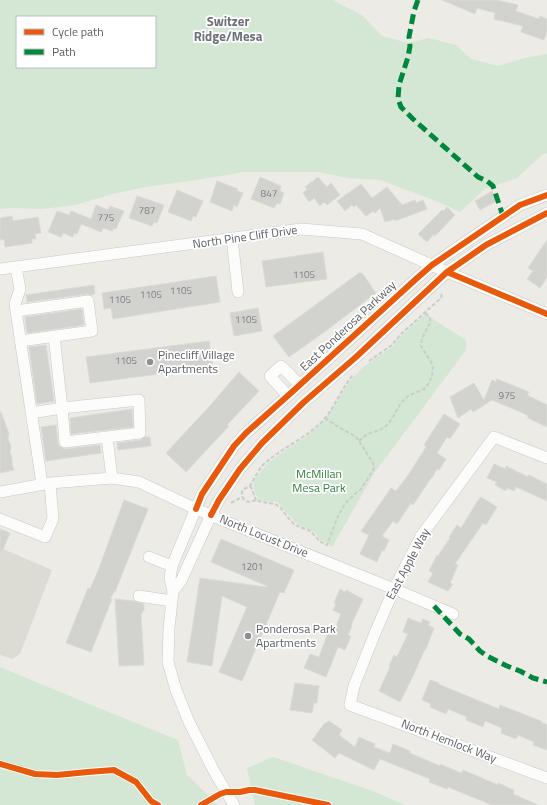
<svg xmlns="http://www.w3.org/2000/svg" width="547" height="805" font-family="'Titillium Web',sans-serif">
<style>
.education{fill:#dcdbd4}
.green{fill:#d4e7d4;fill-rule:evenodd}
.building{fill:#d2d2cf;stroke:#dbdad5}
.lines{fill:none;stroke-linecap:round;stroke-linejoin:round}
.minor-casing{stroke:#c8c8c6;stroke-width:12}
.path{stroke:#cacdcc;stroke-width:2;stroke-dasharray:4 2;stroke-linecap:butt}
.minor{stroke:#fcfcfb;stroke-width:11}
.quiet{stroke:#00873e;stroke-width:5;stroke-dasharray:10 5;stroke-linecap:butt}
.cycleway-casing{stroke:#fff;stroke-width:8}
.cycleway{stroke:#e8590c;stroke-width:6}
.poi-dot{fill:#8e8f92;stroke:#fff;stroke-width:1.5}
.labels{text-anchor:middle;stroke-width:3.5;stroke-linejoin:round;paint-order:stroke}
.number-label{font-size:10px;fill:#7b7c80}
.street-label{font-size:12px;fill:#5c5e64;stroke:#fff}
.poi-label{font-size:12px;fill:#5c5e64;stroke:#fff;text-anchor:start}
.park-label{font-size:12px;fill:#378042;stroke:#fff}
.neighbourhood-label{font-size:13px;font-weight:bold;fill:#6d7076;stroke:#fff}
</style>
<rect width="100%" height="100%" fill="#ecebe6"/>
<path class="education" d="M3 549 52 570 20 654 12 659 0 655V551L2 552Z"/>
<path class="green" d="M0 0H333L363 16 382 36 408 43 429 38 456 45 471 59 498 66 525 58 547 54V153L542 155 517 178 485 189 460 212 436 201 380 180 347 178 318 172H244L196 180 146 187 113 194 75 205 42 209 11 208 0 209ZM17 17H155V67H17Z
M425 314 466 340V350L375 472 332 547 327 543 320 540 316 534 310 530 299 525 294 521 277 502 264 501 258 499 253 486 254 481 262 470 269 462 289 448 304 438 316 428 327 417 349 382 363 367 392 347 401 336Z
M0 667 111 713 178 740 187 775 218 805H0Z
M273 757 373 791 405 805H255L247 768Z"/>
<path class="building" d="M442 0H497L518 5 516 11 539 19 540 16 547 19V32L544 40 521 32 523 26 494 19 495 13 477 8 475 14Z
M260 177 281 186 280 191 284 193 280 204 277 203 274 208 251 199Z
M318 177 327 187 331 183 340 195 327 205 324 202 320 206 314 198 309 202 303 193 307 189 305 187Z
M217 181 238 189 237 191 243 193 237 207 234 205 232 211 210 202Z
M361 184 372 198 387 187 402 205 415 200 416 203 423 200 427 209 395 221V219L385 222 380 208 375 213 373 211 366 216 356 205 354 207 352 205 345 211 337 201Z
M177 190 203 201 196 217 193 216 191 221 168 212Z
M492 191 497 201 480 210 475 201Z
M137 196 164 205 157 223 154 222 152 226 129 218Z
M96 205 108 210 110 206 124 211 116 229 114 228 112 231 103 228 101 232 81 224 77 234 74 233 73 237 63 233 61 237 48 232 57 211 69 215 71 211 91 219Z
M447 207 455 215 435 236 434 234 427 242 418 234 442 210 444 211Z
M12 216 13 221 38 217 41 233 35 234 36 239H32V243L5 247 4 239 0 240V218Z
M547 240V277L540 288 527 279 533 271 528 268Z
M323 252 327 279 266 287 262 261Z
M359 273H362L376 293 327 330 289 357 273 336Z
M216 276 220 302 113 319 111 308 104 309 102 293Z
M94 285 95 294 91 295 87 294 27 302 26 295Z
M258 308 262 331 234 336 230 313Z
M82 309 84 325 27 333 25 317Z
M209 341 213 367 90 383 86 357Z
M46 345 54 401 37 404 29 347Z
M239 372 259 391 227 425 229 426 186 472 166 453 208 408Z
M497 379 529 392 527 395 547 405V427L528 418V416L523 413 492 400 473 412 471 409 458 418 450 397 474 383 484 400 492 380 496 382Z
M132 409 133 427 71 434 70 418Z
M0 412H1L9 434 8 439 11 446 10 452 12 458V464L14 470 0 473Z
M444 414 460 424 450 439 447 437 437 453 446 459 439 470 437 469 432 478H431L413 505 411 503 397 524 393 521 382 536 389 540 384 551 382 550 377 562 360 554 369 535 361 531 391 488 396 491 409 474 426 447 424 445Z
M56 425 58 443 59 446 62 448 66 449 100 445 101 453 46 461 41 427Z
M145 437H150L151 446 118 450 117 443 141 440Z
M494 464 505 469 506 466 528 477 529 475 547 484V501L516 487 514 491 507 488 506 491 495 485 497 482 487 478Z
M481 497 497 507 486 525 483 523 455 564 458 565 450 583 453 584 448 591 428 582 433 573 429 571 437 555 438 556 450 538 449 537 457 525 461 528 477 502Z
M124 500 148 509 115 592V590L110 599H112L91 652 66 643 88 588 90 589 98 571Z
M0 529 10 533 0 556Z
M221 539 294 570 284 593 280 592 242 681 219 672 247 607 222 596 212 666 187 662 200 578 266 587 267 586 211 562Z
M340 589 345 592 346 590 363 599 351 625 352 626 348 635 351 636 345 650 338 647 326 677 304 668 310 654 319 657 330 627 335 629 341 614 333 610 336 604 334 603Z
M115 599 134 601 144 604V610L141 614 144 665 119 666Z
M408 618 421 623 423 619 430 622 428 625 434 628 426 649H425L412 678 400 702 379 691 390 667 389 666 394 655 397 657 408 634 403 632Z
M430 680 439 683 438 684 499 709 500 705 541 721V722L547 725V750L533 745 534 742 518 735 516 739 501 733 502 728 485 721 483 727 466 720 467 717 448 709 446 714 430 707 431 704 422 700Z
M295 683 319 686 317 703H314L312 713 290 710Z
M329 721 342 730 339 735 355 747 359 737 375 744 374 747 390 753 393 744 410 751V753L440 766V764L461 773 463 770 498 785V783L514 790 513 794 538 805H492L448 787 447 789 429 782 430 779 380 759 374 770 339 753 335 758 312 740 324 724Z"/>
<g class="lines">
<g class="minor-casing">
<path id="minor" d="M232 238 238 292
M16 267 20 289 15 304 42 484
M0 269 301 229 362 234 447 272 547 314
M16 311 88 301 92 331 20 341
M288 396 270 376 281 366 300 385
M139 400 140 433 65 442 62 408Z
M31 413 62 408 54 336
M107 437 112 478
M547 458 494 437 421 536 394 589 375 633 354 686 350 705 547 778
M0 492 50 483 112 478 139 482 196 509 222 520 394 589 453 614
M0 519 45 537 53 519 50 483
M149 557 172 566
M173 591 181 581 211 515 219 500 240 469 262 443 304 402 356 357 447 272 486 245 547 213
M139 596 172 601
M234 805 215 773 189 722 176 690 168 662 169 628 173 591 170 578 172 566 202 494 234 446 246 433 292 392 416 279 432 265 457 248 520 205 547 195"/>
</g>
<path class="path" d="M369 361 392 345 400 335 441 298 442 292
M325 418 340 428 355 436 359 441 373 463 374 468 372 472 361 489 348 500 343 507 338 516 327 545 319 541 316 537 310 531 295 525 290 520 280 507 275 504 262 502 256 500C253 501 249 503 246 501 242 499 240 492 244 489 246 488 248 487 250 486 254 479 258 471 263 465 282 447 308 438 325 418 336 405 342 387 354 374
M359 441 367 434 380 430 386 426 391 420 401 403 408 396 424 389 429 383 432 376 433 367 431 362 421 346 422 338 430 323V317L425 313
M250 486 252 489 256 500
M231 503 242 497"/>
<use href="#minor" class="minor"/>
<path class="quiet" d="M418 0 414 11 409 37 410 46 408 57 399 85 398 99 401 107 413 119 478 177 487 181 493 186 503 216
M434 606 460 634 469 639 480 651 487 656 507 666 520 671 533 678 547 682"/>
<g class="cycleway-casing">
<path id="cycleway" d="M447 272 547 314
M196 509 202 494 234 446 246 433 292 392 416 279 432 265 457 248 520 205 547 195
M211 515 219 500 240 469 262 443 304 402 356 357 431 287 447 272 486 245 547 213
M0 764 35 774 57 775 88 772 114 770 136 782 151 801 158 805
M201 805 220 794 226 792H240L249 790H255L328 805"/>
</g>
<use href="#cycleway" class="cycleway"/>
</g>
<g class="poi-dot">
<circle cx="150" cy="362" r="4"/>
<circle cx="248" cy="636" r="4"/>
</g>
<g class="labels">
<g class="number-label">
<text x="269" y="197">847</text>
<text x="147" y="214">787</text>
<text x="106" y="221">775</text>
<text x="304" y="278">1105</text>
<text x="181" y="294">1105</text>
<text x="151" y="298">1105</text>
<text x="120" y="303">1105</text>
<text x="246" y="323">1105</text>
<text x="126" y="364">1105</text>
<text x="507" y="399">975</text>
<text x="252" y="570">1201</text>
</g>
<g class="street-label">
<text transform="translate(245 237) rotate(-8)" y="4">North Pine Cliff Drive</text>
<text transform="translate(348 326) rotate(-43)" y="4">East Ponderosa Parkway</text>
<text transform="translate(264 536) rotate(22)" y="4">North Locust Drive</text>
<text transform="translate(408 564) rotate(-62)" y="4">East Apple Way</text>
<text transform="translate(449 741) rotate(21)" y="4">North Hemlock Way</text>
</g>
<g class="poi-label">
<text x="158" y="359">Pinecliff Village<tspan x="158" dy="14">Apartments</tspan></text>
<text x="256" y="633">Ponderosa Park<tspan x="256" dy="14">Apartments</tspan></text>
</g>
<g class="park-label">
<text x="319" y="478">McMillan<tspan x="319" dy="14">Mesa Park</tspan></text>
</g>
<g class="neighbourhood-label">
<text x="228" y="26">Switzer<tspan x="228" dy="15">Ridge/Mesa</tspan></text>
</g>
</g>
<rect x="16" y="16" width="140" height="52" fill="#ffffff" stroke="#bebfc1"/>
<rect x="24" y="29" width="20" height="6" fill="#e8590c" stroke="#bebfc1"/>
<text x="52" y="36" font-size="12" fill="#5c5e64">Cycle path</text>
<rect x="24" y="49" width="20" height="6" fill="#00873e" stroke="#bebfc1"/>
<text x="52" y="56" font-size="12" fill="#5c5e64">Path</text>
</svg>
